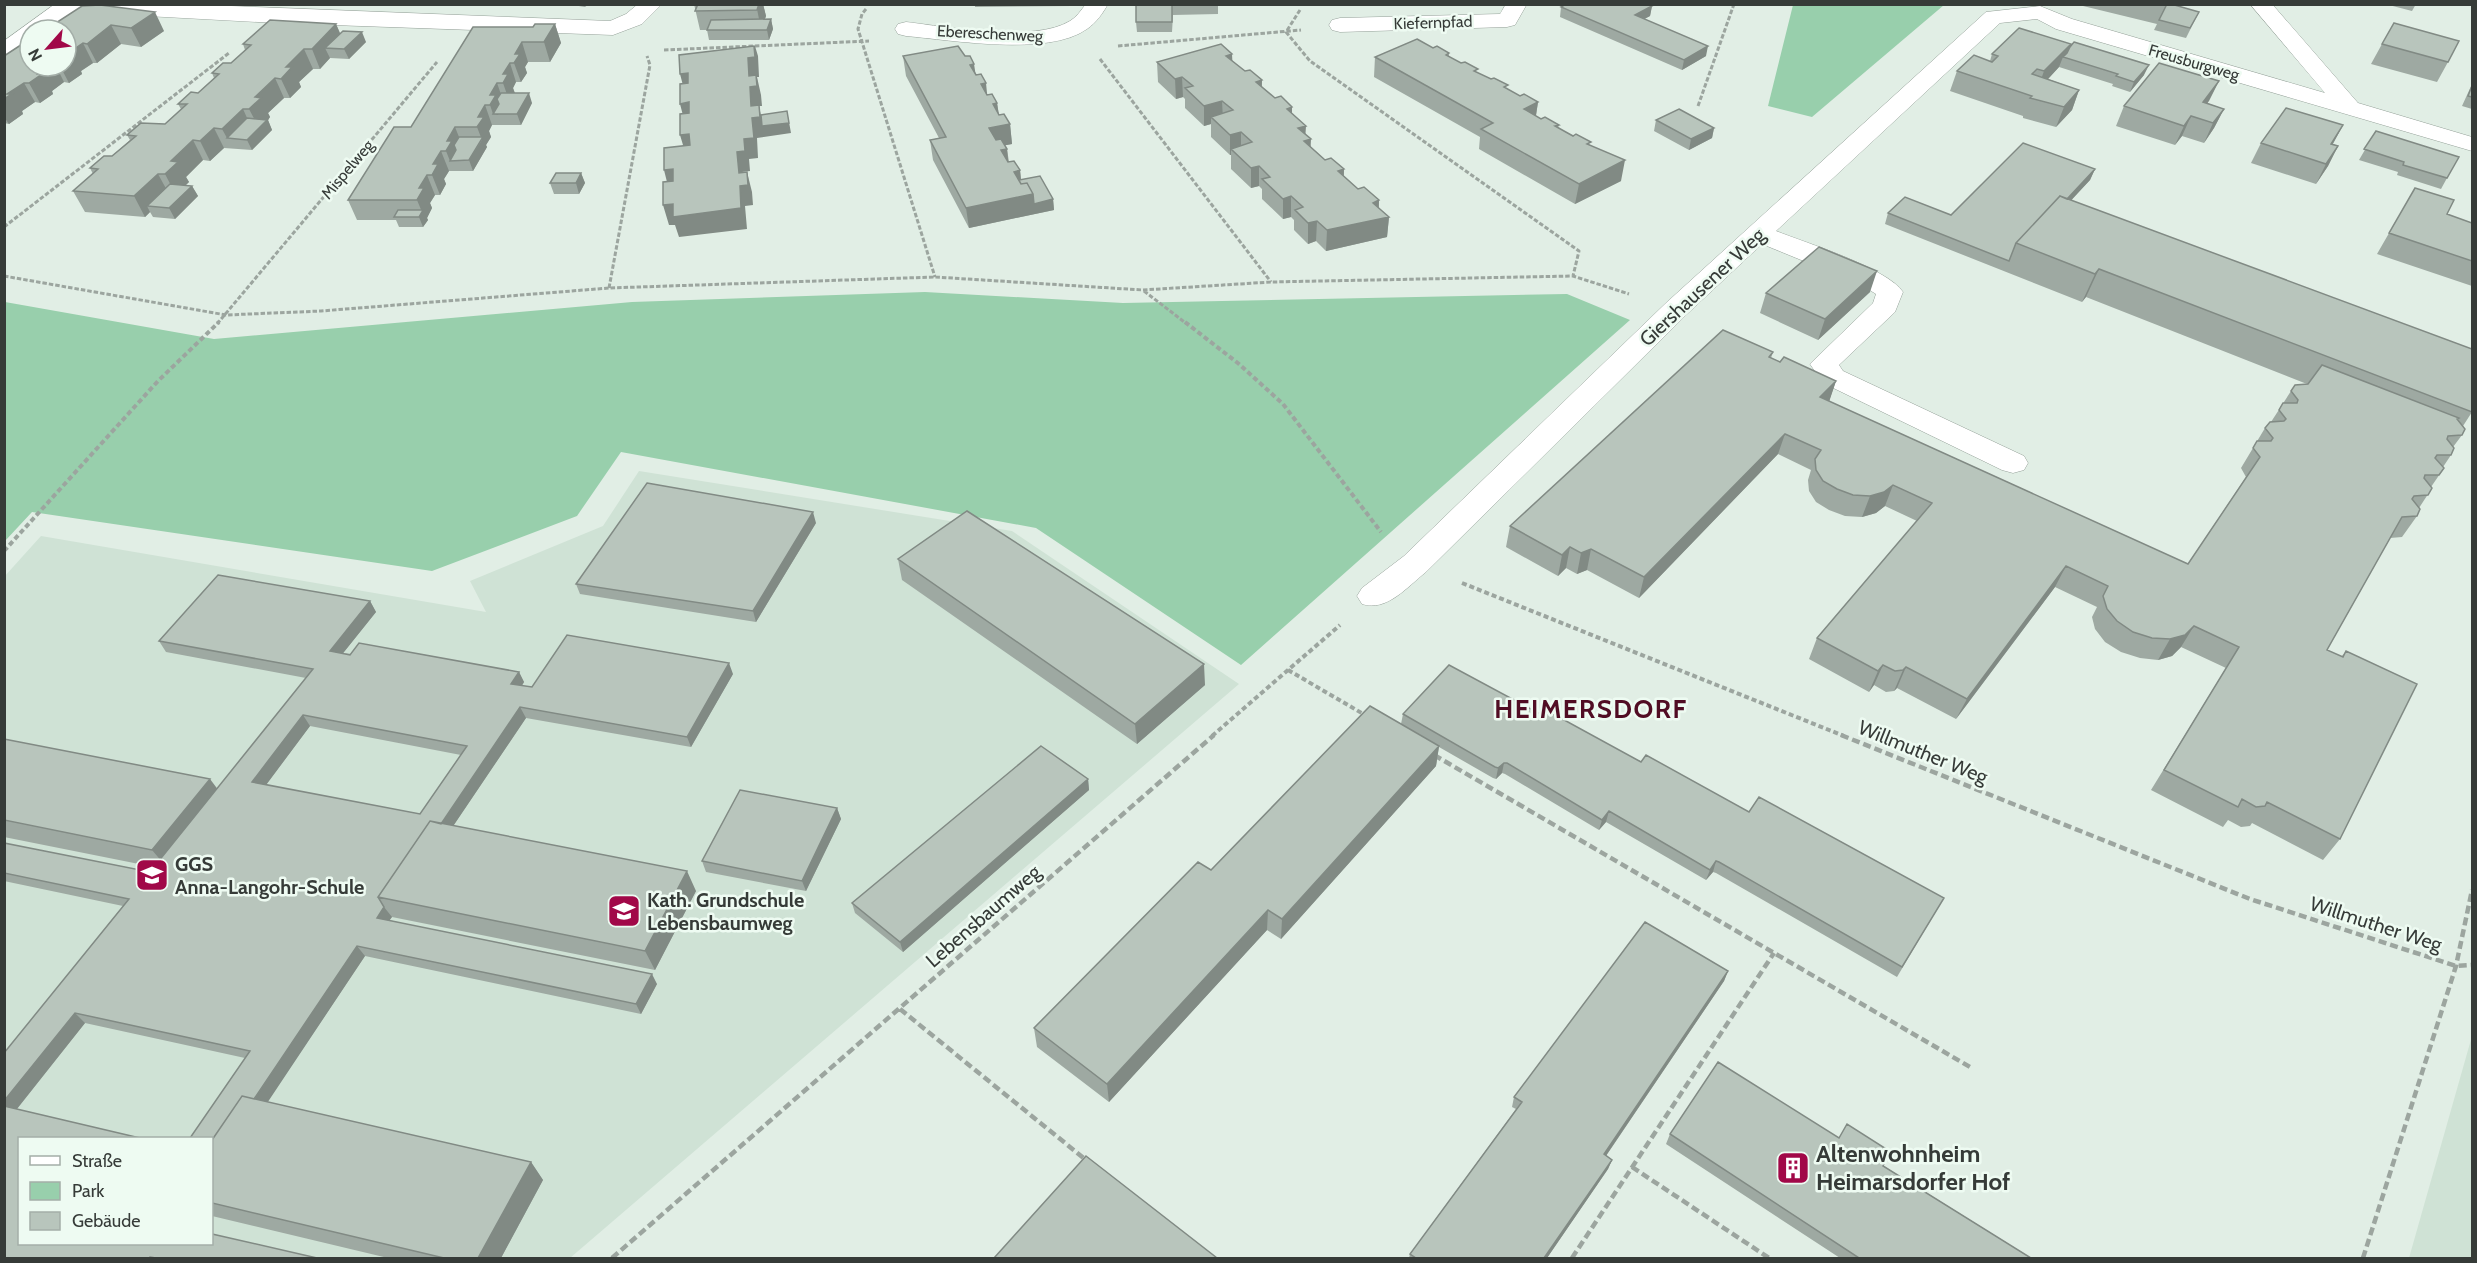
<svg xmlns="http://www.w3.org/2000/svg" width="2477" height="1263" font-family="Cabin,sans-serif">
<style>
.built{fill:#cfe2d5;fill-rule:evenodd}
.green{fill:#98cfac}
.lines{fill:none;stroke-linecap:round;stroke-linejoin:round}
.minor-casing{stroke:#95a199;stroke-width:1}
.path-far2{stroke:#9ca59f;stroke-width:3;stroke-dasharray:4.5 2;stroke-linecap:butt}
.path-far1{stroke:#9ca59f;stroke-width:4;stroke-dasharray:5 3;stroke-linecap:butt}
.path{stroke:#9ca59f;stroke-width:4.5;stroke-dasharray:8 4;stroke-linecap:butt}
.minor{fill:#fff;fill-rule:evenodd}
.wall{fill:#9ea9a2;fill-rule:evenodd}
.shaded-wall{fill:#818a84}
.building{fill:#b8c5bc;stroke:#818a84;stroke-width:1.5;fill-rule:evenodd}
.labels{text-anchor:middle;stroke-width:5;stroke-linejoin:round;paint-order:stroke}
.far-street-label{font-size:16px;fill:#363b38;stroke:#eefbf2}
.street-label{font-size:20px;fill:#363b38;stroke:#eefbf2}
.poi-label{font-size:20px;font-weight:bold;fill:#363b38;stroke:#eefbf2;text-anchor:start}
.near-poi-label{font-size:24px;font-weight:bold;fill:#363b38;stroke:#eefbf2;text-anchor:start}
.district-label{font-size:26px;font-weight:bold;letter-spacing:1.5px;fill:#510d24;stroke:#eefbf2}
</style>
<rect width="100%" height="100%" fill="#e1eee5"/>
<path class="built" d="M639 471 1012 531 1239 684 570 1258H5L4 577 41 536 486 612 470 581 603 526ZM20 1138H212V1244H20Z
M2472 1036V1258H2409Z"/>
<path class="green" d="M1793 5H1944L1812 117 1768 106Z
M925 292 1123 303 1567 294 1630 320 1241 665 1036 528 621 452 577 516 432 571 32 512 5 541V302L214 339 632 302Z"/>
<g class="lines">
<g class="minor-casing">
<path id="minor" d="M55 4H181L610 21 626 14 638 4H662L642 24 613 35 276 23 73 12 48 30H30V43L12 56 4 58V41Z
M1086 4H1108C1103 13 1096 23 1087 29 1048 57 952 40 906 36L898 34 895 29 898 24 906 22C948 27 1034 43 1070 21 1077 17 1081 10 1086 4Z
M1506 4H1527L1515 25 1507 27 1340 32 1332 30 1329 25 1332 20 1340 18 1500 14Z
M2250 4H2272L2358 103 2472 137V151L2056 29 2037 19 2000 23 1776 231C1806 243 1887 268 1903 292L1895 312 1839 365 1843 371 2024 456 2028 463 2024 470 2013 473 2002 470 1823 383 1810 364 1873 303 1876 294 1860 284 1762 244 1686 315 1426 572C1407 587 1387 612 1362 604L1357 596 1362 588 1404 556 1666 303 1986 12 2040 6 2072 19 2325 93Z"/>
</g>
<path class="path-far2" d="M866 9 862 14 858 29 935 277
M1300 10 1286 32 1310 61 1579 251 1573 276
M1118 46 1301 30
M664 50 869 41
M1100 59 1271 282
M1698 106 1734 4
M4 227 229 53
M4 276 226 315 321 311 609 288 935 277 1143 290 1271 282 1573 276 1629 294
M609 288 650 65 647 56
M1144 291 1187 324
M217 324 437 62"/>
<path class="path-far1" d="M1185 322 1239 364 1283 404 1381 532
M4 551 158 381 219 322
M1462 583 1844 736
M1288 670 1365 715
M1212 736 1340 625"/>
<path class="path" d="M1841 735 2250 899 2456 966 2472 965
M1434 755 1970 1067
M900 1009 1086 1160
M1632 1167 1769 1258
M612 1258 1214 735
M1572 1258 1774 953
M2363 1258 2456 966 2472 890"/>
<use href="#minor" class="minor"/>
</g>
<path class="wall" d="M566 4H589L585 7Z
M694 4H763L766 16 765 19H771L773 29 769 40H709L707 30H700Z
M975 4H1073L1072 6 975 7Z
M1148 4H1218V14L1173 15 1172 32H1137L1136 22Z
M2084 4H2171L2199 12 2186 38 2154 30 2157 24 2083 6Z
M2385 4H2416L2412 11Z
M82 6 164 31 141 47 121 44 97 63H93L81 71 82 74 69 83 64 82 52 91 53 94 40 103 35 102 22 111 23 114 9 124 4 123V56L30 66H66Z
M1652 6 1650 16 1644 19 1706 56 1682 70 1560 17 1561 7Z
M336 24 340 33 366 42 349 59 330 58 320 69H313L299 82 301 87 290 98H284L268 113 270 117 268 120 272 130 252 150 224 148 210 161 203 160 186 177 189 182 185 185 192 186 198 196 175 219 153 217 150 212 145 217 85 212 73 191 93 174 90 168 112 156 130 140 127 135 165 124 181 109 178 104 198 93 214 78 212 73 231 63 245 50 243 44Z
M555 24 561 43 550 62H528L525 67 527 73 521 82H516L513 88 515 93 532 103 521 125H492L489 131 491 137 486 145 487 147 473 171H449L444 179 446 184 440 195H435L430 203 432 208 427 218 428 220 423 227H399L396 220H357L348 200 411 127 533 27Z
M2071 44 2070 47 2144 75 2130 92 2112 86 2113 84 2059 67 2048 79 2079 90 2072 110 2056 127 2023 118V116L1950 91 1957 71 1990 61 1992 54Z
M2382 44 2448 62 2437 82 2371 64Z
M1433 48 1449 53V57L1520 96 1538 102 1536 116 1541 119 1559 125 1558 128 1590 145 1621 181 1575 204 1479 149 1480 137 1374 77 1375 57Z
M903 56 976 75 987 94 997 103 999 115 1010 124 1012 144 1005 145 1007 149 1009 162 1020 170 1021 180 1053 199 1054 210 969 228 933 160 930 140 939 138 906 76Z
M1232 61 1245 71 1262 80V87L1275 98 1292 107V114L1306 135 1311 147 1325 160 1344 169V176L1358 189 1379 200V208L1389 217 1387 237 1326 251 1316 241 1308 244 1294 230V220L1291 217 1283 219 1262 199V189L1259 186 1251 188 1231 169V155H1230L1211 137V124L1204 126 1185 108V99L1183 97 1176 99 1158 82 1157 62Z
M2219 81 2207 103 2224 109 2214 128 2204 143 2182 136 2175 145 2116 126 2124 106Z
M2472 84V109L2462 106Z
M1656 120 1714 128 1712 138 1689 150 1654 131Z
M2343 125 2333 144 2338 146 2328 166 2316 184 2251 163 2261 143Z
M2376 131 2447 178 2441 189 2397 175 2398 172 2359 160Z
M2095 169 2090 180 2071 200 2472 412 2463 426 2462 435 2453 447 2451 455 2443 467 2444 468 2431 487 2432 488 2419 508 2417 516 2402 537 2390 538 2327 650 2341 657 2346 651 2340 839 2323 860 2252 823 2250 826 2241 827 2228 820 2223 827 2151 790 2226 668 2181 647 2172 656 2158 660 2140 658 2121 652 2105 642 2095 629 2092 617 2097 607 2055 587 1956 719 1897 688 1894 691 1886 692 1874 685 1869 692 1809 659 1817 638 1917 521 1885 506 1876 513 1862 517 1845 516 1829 510 1816 502 1809 491 1808 480 1811 470 1778 454 1639 598 1587 570 1577 574 1566 568 1558 576 1506 547 1510 526 1773 352 1771 358 1836 381 1829 401 2188 564 2246 477 2241 468 2265 428 2271 422 2291 391 2307 384 2086 297 2082 302 1885 224 1888 213 1951 215Z
M581 173 585 183 579 194H554L550 183Z
M2415 188 2447 214 2472 223V286L2377 254Z
M1870 292 1818 340 1760 313 1766 293Z
M816 523 756 622 580 594 576 584Z
M898 559 1205 685 1137 744 902 580Z
M370 601 376 612 343 653 519 672 524 682 522 686 532 687 733 674 691 747 526 718 453 826 696 891 655 970 392 917 389 920 657 984 641 1014 365 956 267 1102 531 1162 543 1180 501 1258H388L212 1216V1138L245 1058 85 1023 17 1109 20 1244 317 1258H4L7 1050 123 906 4 881V843L150 872 154 867 4 837V739L217 789 306 678 166 652 159 641ZM310 726 461 755 420 814 266 785Z
M1403 714 1542 715 1749 812 1938 908 1897 977 1716 873 1713 872 1706 880 1606 822 1599 830 1505 774 1502 773 1496 779 1493 778 1439 747 1436 766 1281 939 1267 930 1109 1102 1037 1047 1034 1028 1211 870 1401 724Z
M1088 779 1089 790 903 952 855 913 852 903Z
M837 808 841 819 806 891 706 872 702 861Z
M1728 971 1724 981 1606 1156 1612 1160 1608 1169 1547 1258H1409L1410 1254 1516 1109 1512 1107 1514 1097Z
M1670 1134 1839 1138 2031 1258H1840L1666 1144Z"/>
<path class="shaded-wall" d="M756 4H763L766 16 761 29Z
M1652 6 1650 16 1633 25 1635 15Z
M155 12 164 31 141 47 131 28Z
M771 19 773 29 769 40 767 30Z
M336 24 344 43 325 48 330 58 320 69 312 49Z
M555 24 561 43 550 62 544 42Z
M111 25 121 44 97 63 87 44Z
M362 32 366 42 349 59 344 49Z
M522 42 528 62 525 67 527 73 521 82 514 63 515 54Z
M83 43 93 63 81 71 82 74 69 83 60 66H66L67 54Z
M2071 44 2065 58 2063 57 2059 67 2037 91 2044 71Z
M754 46H755L758 56 759 77H757L761 95 762 106H759L763 126 787 111 791 133 757 138 758 158 749 159 750 171 742 172H747L752 192 753 205 745 206 747 229 679 237 675 225H669L663 205 673 204 741 208 694 73Z
M1708 46 1706 56 1682 70 1684 60Z
M304 49 313 69 299 82 301 87 290 98 281 79 286 67Z
M1232 54 1233 73 1226 56Z
M510 63 516 82 513 88 515 94 510 103 503 83V74Z
M974 64 977 83 970 65Z
M2149 65 2144 75 2130 92 2134 82Z
M49 66H56L64 82 52 91 53 94 40 103 29 83 38 74Z
M688 73 693 92 685 93 680 74Z
M1182 77 1183 97 1176 99 1175 79Z
M275 78 284 98 268 113 270 117 268 120 272 130 252 150 247 140 259 128 249 109 255 97Z
M1262 80 1261 99 1256 82Z
M2219 81 2209 101 2196 118 2203 102Z
M24 83 35 102 22 111 23 114 9 124 4 117V99L7 94Z
M497 83 504 103 498 115 493 114 490 105V95Z
M986 83 988 103 981 84Z
M2079 90 2072 110 2056 127 2064 107Z
M529 93 532 103 521 125 517 114Z
M1222 101 1223 120 1211 117V124L1204 126V106Z
M689 102 694 122 685 123 680 104Z
M1538 102 1535 121 1524 109Z
M997 103 1000 122 993 104Z
M485 105 492 125 489 131 491 137 486 145 487 147 473 171 469 160 482 140 477 127 478 117Z
M1292 107V126L1287 109Z
M243 109 252 129 227 138 222 129Z
M2224 109 2214 128 2204 143 2213 123Z
M2191 116 2182 136 2175 145 2184 126Z
M1010 124 1012 144 991 148 989 128Z
M2343 125 2332 145 2320 164 2331 144Z
M1306 126 1305 141 1311 139 1310 159 1298 128Z
M455 127 463 147 450 161 446 151 447 141Z
M214 128 224 148 210 161 200 141Z
M1714 128 1712 138 1689 150 1691 139Z
M1241 132V152L1231 149V155H1230V135Z
M689 134 694 154 686 155 680 135Z
M193 140 203 160 186 177 189 182 176 195 165 174 171 161Z
M2338 146 2328 166 2316 184 2326 164Z
M1007 149 1009 169 1001 150Z
M441 151 449 171 444 179 446 184 440 195 432 175 433 164Z
M1625 160 1621 181 1575 204 1579 184Z
M1259 166V186L1251 188V168Z
M673 169 678 189 669 190 664 170Z
M1344 169 1343 189 1338 171Z
M2095 169 2090 180 2028 247 2023 246Z
M1020 170 1022 190 1014 172Z
M581 173 585 183 579 194 576 183Z
M158 174 169 194 147 206 150 212 145 217 134 196Z
M427 175 435 195 430 203 432 208 427 218 428 220 423 227 419 217 422 212 417 200 419 188Z
M192 186 198 196 175 219 169 208Z
M1033 194 1053 199 1054 210 969 228 966 208Z
M1291 196V217L1283 219V199Z
M1379 200 1378 219 1389 217 1387 237 1326 251 1327 230 1373 203Z
M1317 221 1316 241 1308 244V223Z
M2099 269 2086 297 2082 302 2095 274Z
M1877 271 1870 292 1818 340 1825 319Z
M1836 381 1829 402 1820 397Z
M1785 434 1778 454 1639 598 1644 577Z
M1893 485 1885 506 1876 513 1862 517 1870 496Z
M813 512 816 523 756 622 753 611Z
M1570 547 1566 568 1558 576 1562 555Z
M1591 549 1587 570 1577 574 1581 553Z
M2066 566 2055 587 1956 719 1967 699Z
M370 601 376 612 336 662 330 651Z
M2194 626 2181 647 2172 656 2158 660 2170 639Z
M729 663 733 674 691 747 687 737Z
M1204 664 1205 685 1137 744 1135 724Z
M1883 665 1874 685 1869 692 1878 671Z
M1906 667 1897 688 1894 691 1903 670Z
M519 672 524 682 516 694 511 684Z
M520 707 526 718 402 902 390 899Z
M303 715 310 726 260 793 252 782Z
M1439 746 1436 766 1281 939 1282 919Z
M1504 763 1502 773 1496 779 1498 768Z
M210 779 225 799 169 870 152 850Z
M1088 779 1089 790 903 952 900 942Z
M837 808 841 819 806 891 802 881Z
M1609 811 1606 822 1599 830 1602 820Z
M1716 861 1713 872 1706 880 1710 870Z
M687 871 696 891 655 970 645 951Z
M384 907 392 917 384 928 377 918Z
M1268 910 1267 930 1109 1102 1107 1084Z
M357 946 365 956 212 1186V1162Z
M1728 971 1724 981 1601 1163 1604 1154Z
M652 974 657 984 641 1014 636 1004Z
M75 1013 85 1023 12 1115 4 1108V1101Z
M1612 1160 1608 1169 1547 1258H1544Z
M531 1162 543 1180 501 1258H478Z"/>
<path class="building" d="M698 4H759L757 10 695 11Z
M1566 4H1649L1652 6 1635 15 1708 46 1684 60 1561 7Z
M2167 4H2171L2199 12 2190 28 2159 20Z
M100 5 155 12 131 28 111 25 87 44 83 43 67 54H72L66 58V30H45L82 6Z
M1136 5H1172V22H1136Z
M771 19 767 30H707L711 20Z
M270 20 336 24 312 49H304L286 67H292L281 79 275 78 255 97 261 98 249 109H243L222 129 214 128 200 141 193 140 171 161 178 162 165 174H158L134 196 73 191 98 169 90 168 104 156H112L136 136 127 135 141 123 165 124 187 104H178L191 92 198 93 219 74 212 73 223 63H231L251 45 243 44Z
M2394 23 2459 41 2448 62 2382 44Z
M535 24H555L544 42H522L515 54H520L514 63H510L503 74H508L503 83H497L490 95H496L490 105H485L478 117H484L477 127H455L447 141H452L446 151H441L433 164H438L432 175H427L419 188H424L417 200H348L394 127H411L473 27H533Z
M2019 28 2071 44 2044 71 2037 69 2032 74 2079 90 2064 107 2030 98 2032 96 1957 71 1974 55 1992 62 1998 56 1992 54Z
M343 31 362 32 344 49 325 48Z
M30 39V66H49L38 74H42L29 83H24L7 94H12L4 99V56Z
M1417 39 1433 48 1437 46 1449 53 1446 55 1461 63 1465 62 1478 69 1474 71 1491 79 1494 78 1508 85 1504 87 1520 96 1524 94 1538 102 1524 109 1541 119 1545 117 1559 125 1555 126 1573 136 1576 134 1591 142 1587 144 1625 160 1579 184 1481 129 1493 123 1375 57Z
M2074 42 2149 65 2134 82 2116 76 2118 74 2063 57 2067 53 2070 47Z
M1221 44 1232 54 1226 56 1245 71 1250 70 1262 80 1256 82 1275 98 1281 96 1292 107 1287 109 1306 126 1298 128 1311 139 1304 141 1325 160 1331 158 1344 169 1338 171 1358 189 1364 187 1379 200 1373 203 1389 217 1327 230 1317 221 1308 223 1295 210 1303 207 1291 196 1283 199 1262 179 1270 177 1259 166 1251 168 1231 149 1252 142 1241 132 1230 135 1211 117 1233 110 1222 101 1204 106 1185 88 1193 86 1182 77 1175 79 1157 62Z
M754 46 755 57 748 58 749 76 756 75 757 86 750 87 751 106 759 105 760 117 752 118 754 138 744 139 745 151 737 152 739 173 747 172 748 185 740 186 741 208 673 217V204L663 205V182L673 181V169L664 170V148L690 145 689 134 680 135V114L689 113V102L680 104V84L688 83V73L680 74 679 55Z
M958 46 965 56H970L974 64 970 65 976 75 981 74 986 83 981 84 987 95 992 94 997 103 993 104 999 115 1004 114 1010 124 989 128 996 140 1001 139 1007 149 1001 150 1008 162 1014 161 1020 170 1014 172 1021 184 1027 183 1033 194 966 208 930 140 946 137 903 56Z
M2159 63 2219 81 2203 102 2224 109 2213 123 2191 116 2184 126 2124 106Z
M2472 86V97L2468 96Z
M501 93H529L517 114H493L499 104 497 99Z
M2286 108 2343 125 2331 144 2338 146 2326 164 2261 143Z
M1679 109 1714 128 1691 139 1656 120Z
M787 111 789 123 762 126 761 115Z
M247 118 267 120 247 140 227 138Z
M2376 131 2459 157 2447 178 2403 165 2404 162 2364 149Z
M459 137H483L469 160 450 161 456 150 454 145Z
M2023 143 2095 169 2067 199 2060 196 2016 243 2009 261 1888 213 1905 197 1951 215Z
M556 173H581L576 183H550Z
M1040 176 1053 199 1034 204 1033 194 1027 183 1021 184 1019 180Z
M170 184 192 186 169 208 147 206Z
M2415 188 2454 200 2447 214 2472 223V261L2389 233Z
M2060 196 2472 349V412L2099 269 2095 274 2016 243Z
M398 210H423L419 217H394Z
M1819 247 1877 271 1825 319 1766 293Z
M1723 330 1773 352 1769 357 1780 362 1784 357 1836 381 1820 397 2188 564 2260 457 2253 448 2257 441H2271L2273 438 2265 428 2270 422 2284 421 2286 419 2279 410 2283 403H2297L2298 400 2291 391 2295 385 2308 384 2322 365 2459 418 2457 419 2465 429 2462 435 2448 436 2447 439 2454 448 2451 455H2437L2435 458 2444 468 2439 475H2425L2424 478 2432 488 2428 495 2414 496 2412 499 2420 509 2417 516 2402 517 2327 650 2343 657 2346 651 2417 684 2340 839 2267 802 2265 806 2256 807 2242 799 2238 807 2164 770 2239 647 2194 626 2185 635 2170 639 2152 638 2133 632 2117 621 2107 609 2103 596 2108 586 2066 566 1967 699 1906 667 1903 670 1895 671 1883 665 1878 671 1817 638 1932 503 1893 485 1884 492 1870 496 1853 495 1837 489 1823 481 1816 470 1815 459 1821 450 1785 434 1644 577 1591 549 1581 553 1570 547 1562 555 1510 526Z
M647 483 813 512 753 611 576 584Z
M967 511 1204 664 1135 724 898 559Z
M218 575 370 601 330 651 350 655 359 643 519 672 511 684 532 687 567 635 729 663 687 737 520 707 441 824 430 821 378 897 384 907 377 918 652 974 636 1004 357 946 254 1099 242 1096 212 1140V1138H190L250 1051 75 1013 4 1101V1053L129 899 4 873V843L150 872 313 669 159 641ZM303 715 467 746 420 814 252 782Z
M1449 665 1542 715 1546 710 1641 762 1646 755 1749 812 1759 797 1944 898 1902 967 1719 862 1716 861 1710 870 1609 811 1602 820 1507 763H1504L1498 768 1495 767 1403 714Z
M1370 706 1439 746 1282 919 1268 910 1107 1084 1034 1028 1198 862 1211 870Z
M4 739 210 779 152 850 4 820Z
M1041 746 1088 779 900 942 852 903Z
M740 790 837 808 802 881 702 861Z
M430 821 687 871 645 951 378 897Z
M1645 922 1728 971 1604 1154 1612 1160 1544 1258H1416L1410 1254 1522 1102 1514 1097Z
M1718 1062 1839 1138 1847 1124 1891 1152 1883 1166 2031 1258H1859L1670 1134Z
M242 1096 531 1162 478 1258H444L212 1203V1140Z
M4 1106 140 1138H20V1244H212V1234L317 1258H156L150 1257 149 1258H4Z
M1086 1156 1217 1258H994Z"/>
<defs>
<g id="school-square" transform="scale(1.725)"><rect x="-9" y="-9" width="18" height="18" rx="4" fill="#a10848" stroke="#eefbf2"/><path d="M0-5L7-2L0 1L-7-2ZM-4 1L0 2.5L4 1V4Q0 6-4 4Z" fill="#fff"/></g>
<g id="building-square" transform="scale(1.725)"><rect x="-9" y="-9" width="18" height="18" rx="4" fill="#a10848" stroke="#eefbf2"/><path d="M-4-6H4V6H1V3H-1V6H-4ZM-2.5-4.3h1.7v1.8h-1.7ZM.8-4.3h1.7v1.8H.8ZM-2.5-1h1.7V.8h-1.7ZM.8-1h1.7V.8H.8Z" fill="#fff"/></g>
</defs>
<g fill-rule="evenodd">
<use href="#school-square" x="152" y="875"/>
<use href="#school-square" x="624" y="911"/>
<use href="#building-square" x="1793" y="1168"/>
</g>
<g class="labels">
<g class="far-street-label">
<text transform="translate(1433 22) rotate(-2)" y="6">Kiefernpfad</text>
<text transform="translate(990 33) rotate(3)" y="6">Ebereschenweg</text>
<text transform="translate(2194 62) rotate(16)" y="6">Freusburgweg</text>
<text transform="translate(347 169) rotate(-50)" y="6">Mispelweg</text>
</g>
<g class="street-label">
<text transform="translate(1702 287) rotate(-43)" y="7">Giershausener Weg</text>
<text transform="translate(1923 752) rotate(22)" y="7">Willmuther Weg</text>
<text transform="translate(983 916) rotate(-41)" y="7">Lebensbaumweg</text>
<text transform="translate(2376 924) rotate(18)" y="7">Willmuther Weg</text>
</g>
<g class="poi-label">
<text x="175" y="871">GGS<tspan x="175" dy="23">Anna-Langohr-Schule</tspan></text>
<text x="647" y="907">Kath. Grundschule<tspan x="647" dy="23">Lebensbaumweg</tspan></text>
</g>
<g class="near-poi-label">
<text x="1816" y="1162">Altenwohnheim<tspan x="1816" dy="28">Heimarsdorfer Hof</tspan></text>
</g>
<g class="district-label">
<text x="1591" y="718">HEIMERSDORF</text>
</g>
</g>
<rect width="2477" height="1263" fill="none" stroke="#363b38" stroke-width="12"/>
<rect x="18" y="1137" width="195" height="108" fill="#eefbf2" stroke="#a4aea8" stroke-width="1.5"/>
<rect x="30" y="1156" width="30" height="9" fill="#ffffff" stroke="#a4aea8" stroke-width="1.5"/>
<text x="72" y="1167" font-size="18" fill="#363b38">Straße</text>
<rect x="30" y="1182" width="30" height="18" fill="#98cfac" stroke="#a4aea8" stroke-width="1.5"/>
<text x="72" y="1197" font-size="18" fill="#363b38">Park</text>
<rect x="30" y="1212" width="30" height="18" fill="#b8c5bc" stroke="#a4aea8" stroke-width="1.5"/>
<text x="72" y="1227" font-size="18" fill="#363b38">Gebäude</text>
<g transform="translate(48 48) rotate(242)"><circle r="28" fill="#eefbf2" stroke="#a4aea8" stroke-width="1.5"/>
<path d="M0-4.5L10 22L0 15L-10 22Z" fill="#a10848"/>
<text y="-9" font-size="16" font-weight="bold" text-anchor="middle" fill="#363b38">N</text>
</g>
</svg>
